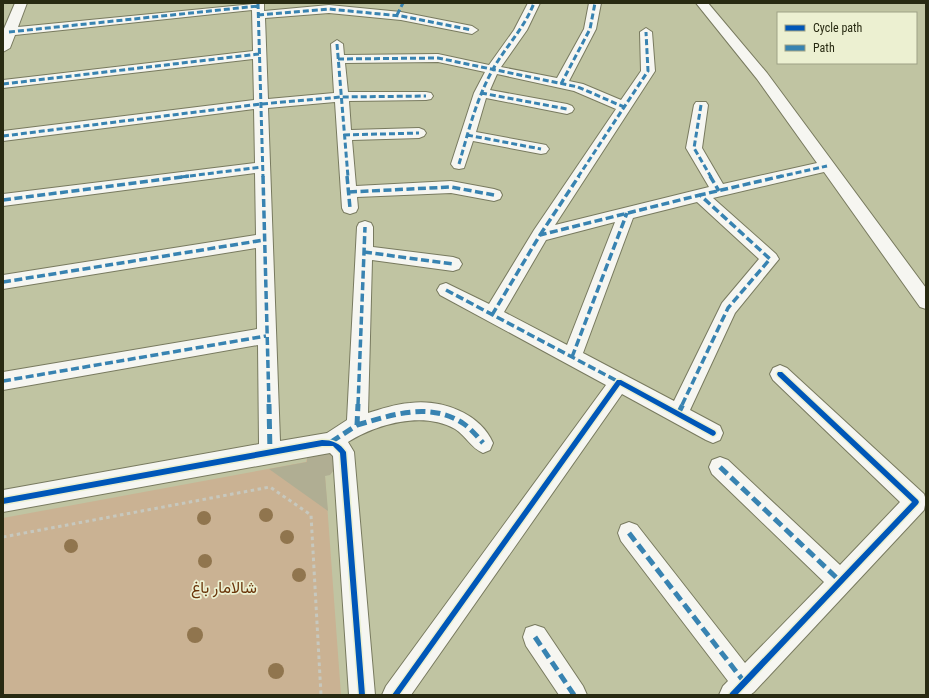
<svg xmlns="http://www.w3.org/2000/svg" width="929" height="698" font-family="'Roboto Condensed',Vazirmatn,sans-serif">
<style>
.green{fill:#cab293}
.building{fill:#b0ae93}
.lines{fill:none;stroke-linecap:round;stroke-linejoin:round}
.street-casing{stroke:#787a5f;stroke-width:2}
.path{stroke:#c7c8be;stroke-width:3;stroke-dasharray:3.5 3.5;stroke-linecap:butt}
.street{fill:#f6f6f1;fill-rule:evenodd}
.quiet-far2{stroke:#3883b1;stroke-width:3;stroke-dasharray:6 3;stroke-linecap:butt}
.quiet-far1{stroke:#3883b1;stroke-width:3.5;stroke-dasharray:8 3.5;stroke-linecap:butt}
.quiet{stroke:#3883b1;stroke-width:5;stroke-dasharray:10 5;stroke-linecap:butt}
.cycleway-casing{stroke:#ecf0d1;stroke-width:3}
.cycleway{fill:#0057b8;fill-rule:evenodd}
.tree{fill:#90754e}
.labels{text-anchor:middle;stroke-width:3.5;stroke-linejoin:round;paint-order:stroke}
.near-park-label{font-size:16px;fill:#693409;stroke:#ecf0d1}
</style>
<rect width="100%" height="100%" fill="#c0c4a2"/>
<path class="green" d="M315 448 325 476 341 695H3V518L306 462 307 458Z"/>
<path class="building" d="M315 448 337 452 338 465 330 475 325 476 328 511 269 469 307 462V458Z"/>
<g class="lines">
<g class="street-casing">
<path id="street" d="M15 3H27L18 27 264 3V11L329 5 401 12 472 26 478 30 472 34 401 20 329 13 265 18 268 99 334 93 331 44 337 40 343 44 344 55 438 54 489 65 514 30 528 3H540L527 30 501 67 557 78 584 29 589 3H601L596 29 569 81 583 84 621 100 641 71 640 32 646 28 652 32 655 71 555 225 709 187 686 148 694 105 696 102H706L708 105 702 148 723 184 817 163 757 79 696 3H708L767 73 926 288V309L920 307 824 172 713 198 776 254 779 259 735 313 690 410 720 426 723 433 720 440 713 443 706 440 622 394 411 695H382L386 686 606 385 440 295 437 290 440 285 446 283 489 304 534 230 616 109 574 91 497 74 490 90 567 104 572 106 574 109 572 112 567 114 486 98 476 132 541 144 546 145 549 149 546 153 541 154 473 141 464 168 459 169 454 168 451 164 474 93 485 72 438 62 345 63 348 92H426L431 93 433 96 431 99 426 100 349 101 351 130 419 128 424 130 426 133 424 136 419 138 352 140 356 186 451 181 494 189 500 191 502 195 500 199 494 201 451 193 357 197 358 208 356 212 350 214 344 212 342 208 335 102 268 108 280 441 327 433 347 420 357 227 359 223 365 221 371 223 373 227V247L453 257 459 259 462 264 459 269 453 271 372 260 368 413C381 409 395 404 410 403 441 399 480 413 493 443L490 450 483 453C471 448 466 436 455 429 423 411 377 424 348 442L354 452 375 695H349L333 456 330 453 3 512V490L259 444 258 345 3 390V372L257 329 256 248 3 289V275L256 235 255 173 3 206V194L255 163 254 109 3 141V131L254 100 253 59 3 88V80L253 51 252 10 15 35 10 48 3 52V31ZM697 202 759 259 722 303 674 401 583 353 633 218ZM615 222 567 345 504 312 546 240Z
M780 365 787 368 924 494 926 500 924 510 754 692 750 695H719L723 686 728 681 621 541 618 533 621 525 629 522 637 525 745 663 824 582 712 474 709 467 712 460 720 457 728 460 840 565 900 502 773 380 770 374 773 368Z
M535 625 544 628 583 686 587 695H559L526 646 523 637 526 628Z"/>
</g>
<path class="path" d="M3 537 270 487 311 515 321 695"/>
<use href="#street" class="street"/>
<path class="quiet-far2" d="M258 3 263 177
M258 15 329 9 401 16 472 30
M397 15 403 3
M9 32 258 6
M337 44 348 177
M338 59 438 58 578 87 624 107
M3 84 259 54
M561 84 590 29 595 3
M481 93 567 109
M701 105 694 148 711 177
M344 135 419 133
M467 135 541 149
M3 136 261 104 341 97 426 96
M459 164C468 133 476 100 492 71 505 47 524 29 534 3
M181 177 262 167
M578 177 648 71 646 32
M778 177 827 166"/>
<path class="quiet-far1" d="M263 176 269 405
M347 176 350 208
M710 176 719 191
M349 192 451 187 494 195
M3 200 189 176
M540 235 579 176
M364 252 453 264
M3 282 264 240
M446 290 619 382
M492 315 540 235 700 195
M572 357 627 213
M3 381 266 336
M358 405 365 227
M682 405 728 308 770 259 700 195 782 176"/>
<path class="quiet" d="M269 404 270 453
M678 414 683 404
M357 425C392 415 430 401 464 424 471 429 477 436 483 443
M331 442 357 425 358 404
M720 467 841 582
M629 533 745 683
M535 637 574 695"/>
<g class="cycleway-casing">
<path id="cycleway" d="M778 372H782L918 500 919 502 918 504 737 695H729L730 693 912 502 778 376 777 374Z
M617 380H621L715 431 716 433 715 435 713 436 711 435 620 385 399 695H392Z
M322 440C332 440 340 443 346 452L365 695H359L340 453 333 446H322L3 504V498Z"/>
</g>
<use href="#cycleway" class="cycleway"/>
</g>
<g class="tree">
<circle cx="266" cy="515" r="7"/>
<circle cx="204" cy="518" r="7"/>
<circle cx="287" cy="537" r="7"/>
<circle cx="71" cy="546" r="7"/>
<circle cx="205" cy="561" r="7"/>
<circle cx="299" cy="575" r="7"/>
<circle cx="195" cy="635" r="8"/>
<circle cx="276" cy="671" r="8"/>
</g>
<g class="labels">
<g class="near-park-label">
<text x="224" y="593">شالامار باغ</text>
</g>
</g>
<rect width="929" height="698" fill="none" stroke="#282a12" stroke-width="8"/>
<rect x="777" y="12" width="140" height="52" fill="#ecf0d1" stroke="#9ea185"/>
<rect x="785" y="25" width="20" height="6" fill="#0057b8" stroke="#9ea185"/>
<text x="813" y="32" font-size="12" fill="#282a12">Cycle path</text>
<rect x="785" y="45" width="20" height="6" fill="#3883b1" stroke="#9ea185"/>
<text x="813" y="52" font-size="12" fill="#282a12">Path</text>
</svg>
